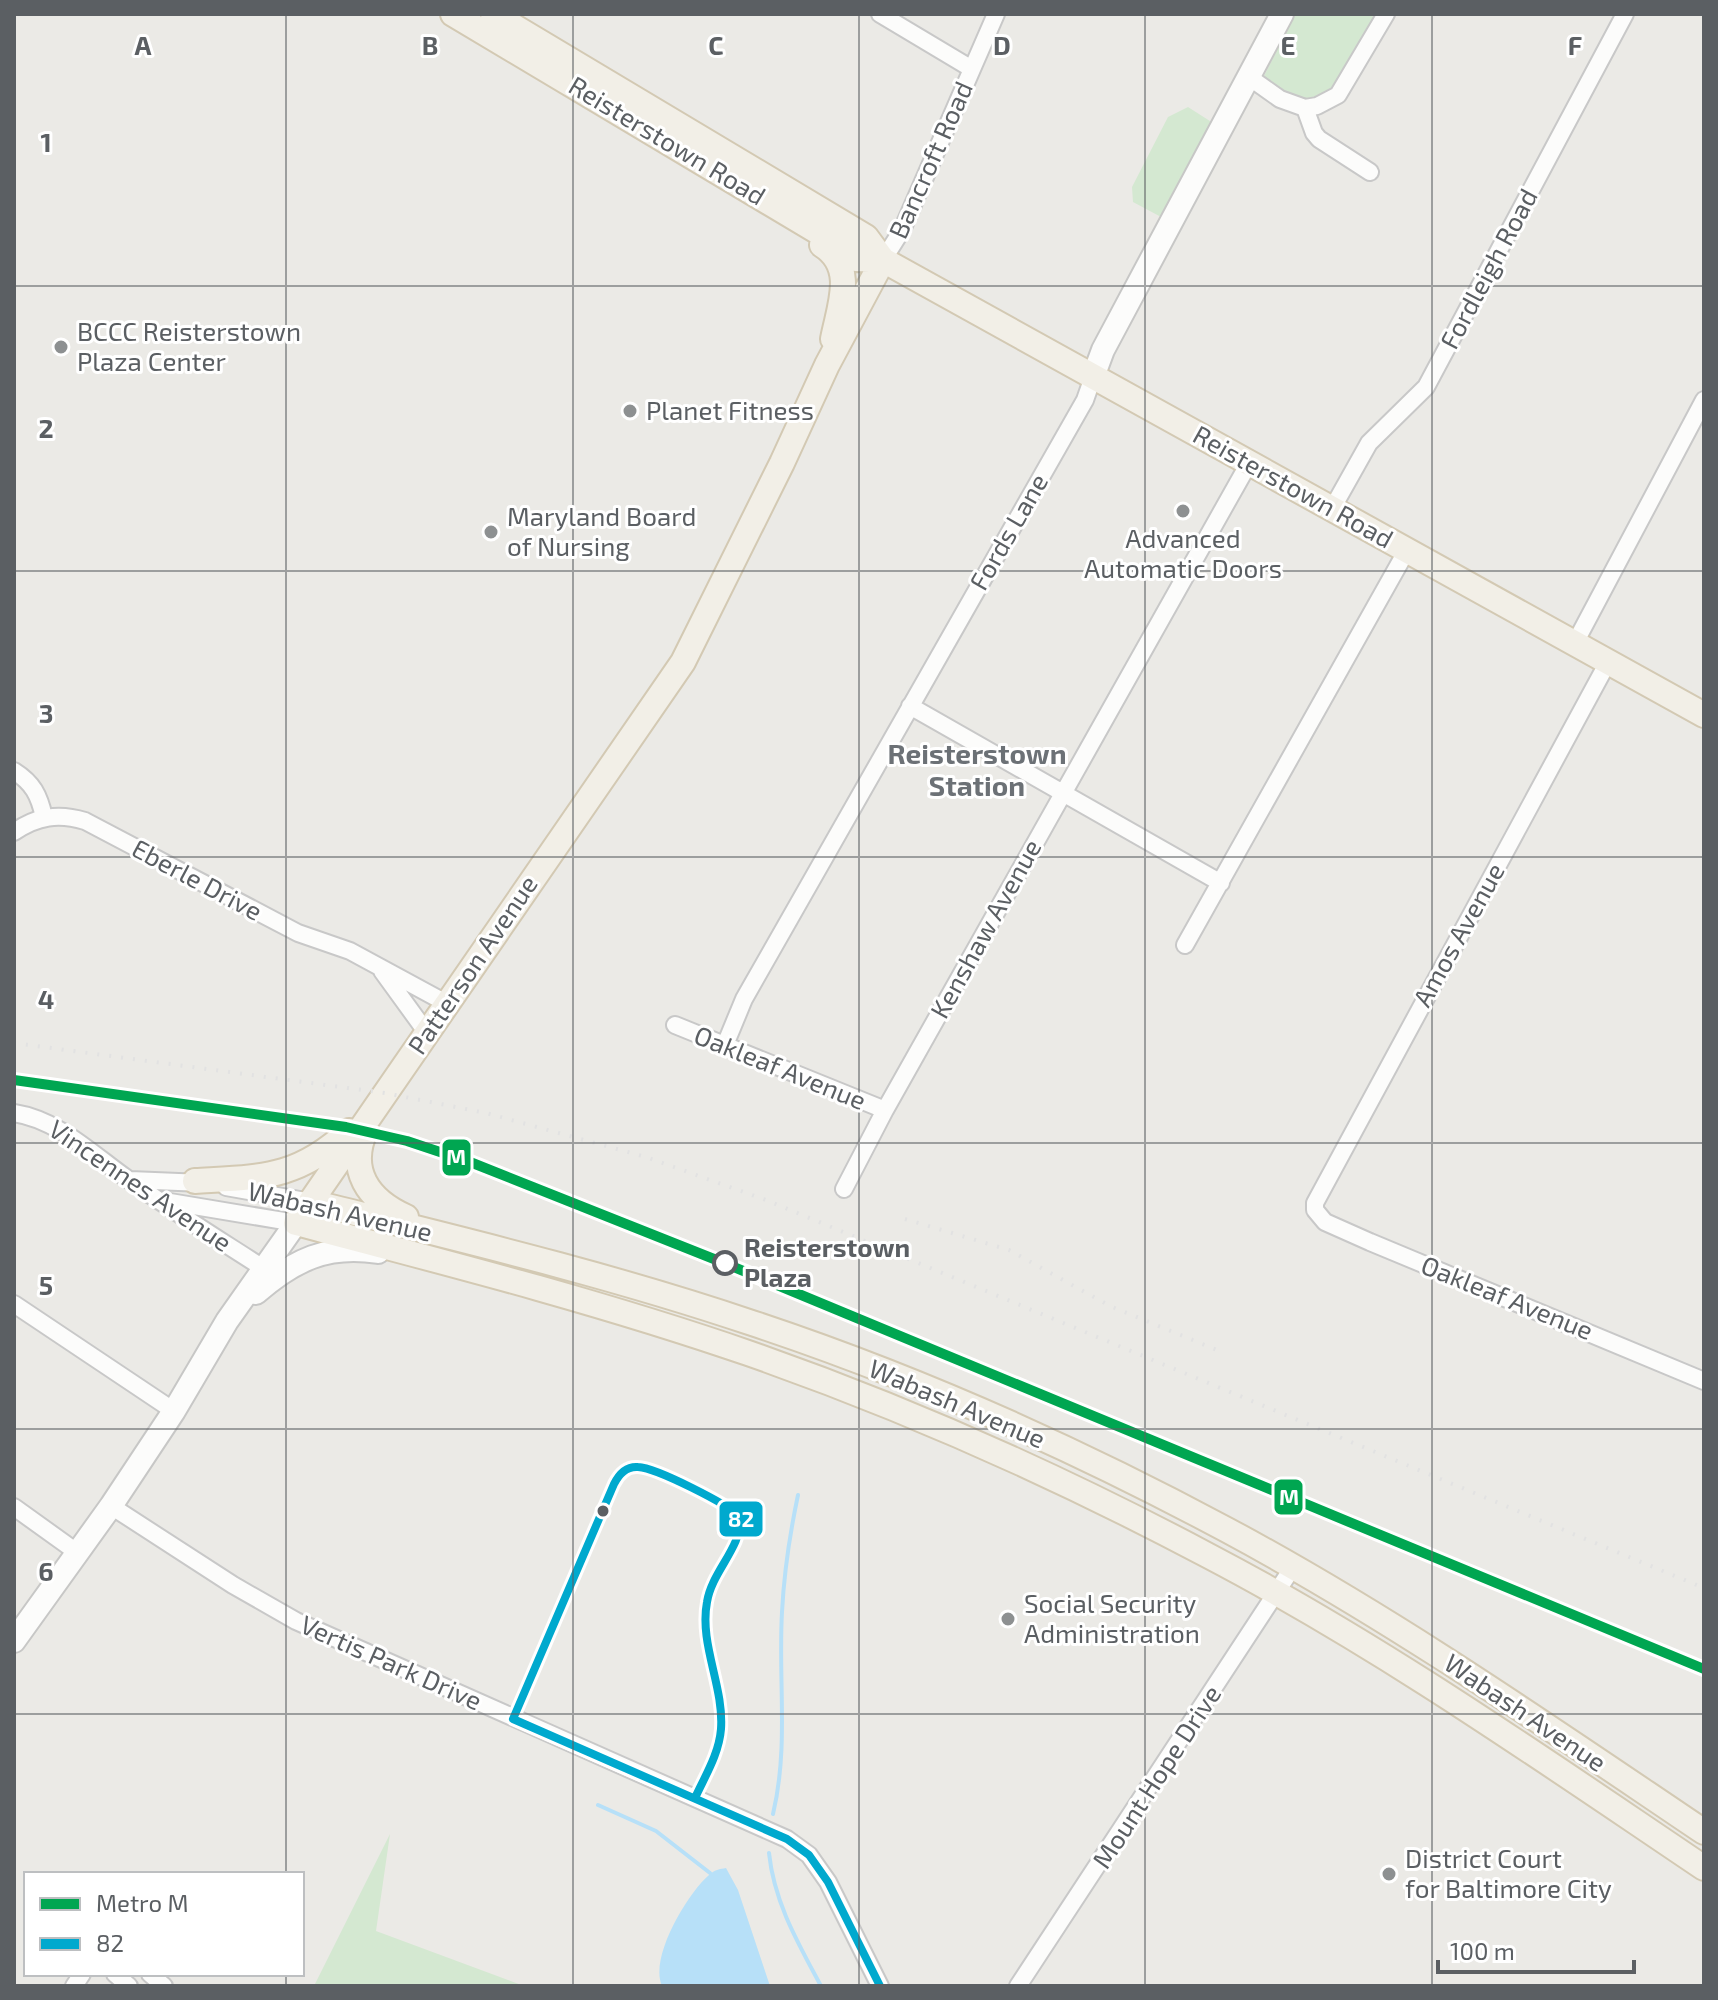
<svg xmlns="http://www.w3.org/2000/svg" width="1718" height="2000" font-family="'Exo 2',sans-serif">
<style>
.green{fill:#d4e8d1}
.water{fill:#b7e0f8}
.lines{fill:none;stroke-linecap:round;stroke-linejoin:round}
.stream{stroke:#b7e0f8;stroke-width:4}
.street-casing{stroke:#c8c8c8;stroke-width:20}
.secondary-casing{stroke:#c7c7c6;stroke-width:26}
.primary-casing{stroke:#d3c9b3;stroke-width:28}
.street{stroke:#fcfcfb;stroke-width:16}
.secondary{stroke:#fcfcfb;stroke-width:22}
.primary{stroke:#f2efe7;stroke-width:24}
.rail{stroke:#e2e2e2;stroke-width:4;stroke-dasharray:2 10;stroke-linecap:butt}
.bus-1-casing{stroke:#fff;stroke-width:14}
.bus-1{stroke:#00a9ce;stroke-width:8}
.metro-1-casing{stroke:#fff;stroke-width:16}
.metro-1{stroke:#00a651;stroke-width:10}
.grid{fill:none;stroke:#5b5f63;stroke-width:2;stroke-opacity:0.55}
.poi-dot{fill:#8d9091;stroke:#fff;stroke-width:3}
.stop-dot{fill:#fff;stroke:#5b5f63;stroke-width:4}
.bus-dot{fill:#5b5f63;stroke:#fff;stroke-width:3}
.labels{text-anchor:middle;stroke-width:6;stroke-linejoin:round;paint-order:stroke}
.street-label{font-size:26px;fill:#5b5f63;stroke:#fff}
.poi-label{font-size:26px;fill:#5b5f63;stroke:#fff;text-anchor:start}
.stop-label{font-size:26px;font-weight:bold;fill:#5b5f63;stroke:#fff;text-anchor:start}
.neighbourhood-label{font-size:28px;font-weight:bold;fill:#6c7176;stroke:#fff}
.grid-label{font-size:26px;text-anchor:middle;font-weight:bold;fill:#5b5f63;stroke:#fff;stroke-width:6;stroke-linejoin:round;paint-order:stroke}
.line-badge{stroke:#fff;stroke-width:3}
.badge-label{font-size:22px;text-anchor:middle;font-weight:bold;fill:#fff}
</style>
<rect width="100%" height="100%" fill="#ebeae6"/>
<path class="green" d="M1295 14H1380L1330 96C1306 112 1283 92 1263 78Z
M1188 107 1213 123 1163 218 1133 202 1132 187 1168 117Z
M390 1834 376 1931 524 1986H314Z"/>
<path class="water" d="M726 1868 738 1890 770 1986H662C649 1958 687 1894 709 1875 714 1870 720 1869 726 1868Z"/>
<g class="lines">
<path class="stream" d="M598 1805 656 1831 710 1873
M773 1814C789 1747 778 1680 782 1612 784 1573 790 1533 798 1495
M769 1853C774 1902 798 1943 821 1986"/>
<g class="street-casing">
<path id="street" d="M880 14 972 69
M1249 77 1280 99 1305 108 1314 133 1319 139 1370 172
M1305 108 1317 106 1338 95 1386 14
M883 260 902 230 996 14
M1332 509 1369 443 1426 387 1625 14
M1575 643 1704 400
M1608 662 1315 1203V1210L1325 1222 1370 1242 1704 1381
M910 706 1221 883
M14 771C33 783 39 795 44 817
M14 832C37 816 59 813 85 821L298 933 350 951 446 1003
M1185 945 1407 550
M382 971 427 1033
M675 1025 885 1110
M725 1045 744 999 1085 400 1093 377
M14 1113C59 1120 93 1155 129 1180 173 1211 218 1239 263 1268
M130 1180 203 1183
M226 1187 311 1202
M844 1189 885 1110 1249 463
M164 1201 296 1223
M14 1304 174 1411
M111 1506 233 1585 296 1621 787 1839 809 1855 828 1882 880 1986
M14 1507 78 1553
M115 1974 129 1986
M150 1974 164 1986
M74 1986 82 1974
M1018 1986 1293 1567"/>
</g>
<g class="secondary-casing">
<path id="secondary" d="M1093 377 1103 350 1282 14
M256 1293C294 1260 327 1244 378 1252
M14 1641 111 1506 174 1411 227 1321 296 1223"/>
</g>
<g class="primary-casing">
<path id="primary" d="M453 14 820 233 856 259 883 260
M493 14 866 237 883 260 1704 715
M822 245C857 267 839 307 833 339
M883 260 827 365 782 463 683 662 296 1223C448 1263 600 1302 748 1353 906 1408 1060 1477 1207 1555 1381 1646 1542 1759 1704 1868
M366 1129C347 1170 368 1200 406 1217
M195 1181C262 1177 297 1179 349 1131
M311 1202C459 1239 607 1274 752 1323 915 1377 1076 1449 1227 1530 1393 1619 1548 1727 1704 1832"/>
</g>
<use href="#street" class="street"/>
<use href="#secondary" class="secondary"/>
<use href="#primary" class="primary"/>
<path class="rail" d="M14 1043 385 1093 486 1113 646 1157 766 1200 1704 1588
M905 1219 1009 1250 1110 1306 1217 1350"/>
<g class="bus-1-casing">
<path id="bus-1" d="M695 1798C705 1776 719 1754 721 1729 724 1686 699 1644 707 1602 712 1571 741 1549 741 1517 727 1504 657 1468 638 1467 626 1466 619 1474 614 1484L513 1719 787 1839 809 1855 828 1882 880 1986"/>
</g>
<use href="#bus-1" class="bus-1"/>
<g class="metro-1-casing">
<path id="metro-1" d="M14 1080 346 1127 407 1141 470 1162 724 1263 1704 1669"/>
</g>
<use href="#metro-1" class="metro-1"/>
</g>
<path class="grid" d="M286 14V1874M573 14V1986M859 14V1986M1145 14V1986M1432 14V1986M14 286H1704M14 571H1704M14 857H1704M14 1143H1704M14 1429H1704M14 1714H1704M286 1974V1986"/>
<g class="poi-dot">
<circle cx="61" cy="347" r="8"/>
<circle cx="630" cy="411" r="8"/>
<circle cx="1183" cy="511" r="8"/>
<circle cx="491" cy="532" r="8"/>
<circle cx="1008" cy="1619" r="8"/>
<circle cx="1389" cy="1874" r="8"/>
</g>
<circle class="stop-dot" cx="725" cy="1263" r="11"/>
<circle class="bus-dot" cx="603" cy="1511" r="7"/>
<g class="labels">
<g class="street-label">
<text transform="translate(667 141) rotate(31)" y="9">Reisterstown Road</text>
<text transform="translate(931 160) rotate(-66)" y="9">Bancroft Road</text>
<text transform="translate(1489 269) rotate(-62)" y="9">Fordleigh Road</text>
<text transform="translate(1293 487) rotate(29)" y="9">Reisterstown Road</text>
<text transform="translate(1009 532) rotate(-60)" y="9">Fords Lane</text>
<text transform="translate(197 880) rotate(28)" y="9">Eberle Drive</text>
<text transform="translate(986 929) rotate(-61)" y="9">Kenshaw Avenue</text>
<text transform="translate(1459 935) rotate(-61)" y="9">Amos Avenue</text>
<text transform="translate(473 965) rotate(-56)" y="9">Patterson Avenue</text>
<text transform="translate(780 1068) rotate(22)" y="9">Oakleaf Avenue</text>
<text transform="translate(140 1186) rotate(34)" y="9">Vincennes Avenue</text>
<text transform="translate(340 1212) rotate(13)" y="9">Wabash Avenue</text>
<text transform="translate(1507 1298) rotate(22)" y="9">Oakleaf Avenue</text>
<text transform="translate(957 1404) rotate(23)" y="9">Wabash Avenue</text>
<text transform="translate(391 1663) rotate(24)" y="9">Vertis Park Drive</text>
<text transform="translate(1525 1713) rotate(34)" y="9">Wabash Avenue</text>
<text transform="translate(1157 1777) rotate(-57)" y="9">Mount Hope Drive</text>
</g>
<g class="poi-label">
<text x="77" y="341">BCCC Reisterstown<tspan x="77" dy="30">Plaza Center</tspan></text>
<text x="646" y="420">Planet Fitness</text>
<text x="507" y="526">Maryland Board<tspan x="507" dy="30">of Nursing</tspan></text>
<text x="1183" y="548" text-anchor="middle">Advanced<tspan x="1183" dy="30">Automatic Doors</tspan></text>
<text x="1024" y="1613">Social Security<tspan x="1024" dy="30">Administration</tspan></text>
<text x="1405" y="1868">District Court<tspan x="1405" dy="30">for Baltimore City</tspan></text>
</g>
<g class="stop-label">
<text x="744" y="1257">Reisterstown<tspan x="744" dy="30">Plaza</tspan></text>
</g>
<g class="neighbourhood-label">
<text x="977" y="764">Reisterstown<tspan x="977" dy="32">Station</tspan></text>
</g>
</g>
<g class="grid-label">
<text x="143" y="55">A</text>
<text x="430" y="55">B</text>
<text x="716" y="55">C</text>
<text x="1002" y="55">D</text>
<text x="1288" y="55">E</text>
<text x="1575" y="55">F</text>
<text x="46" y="152">1</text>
<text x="46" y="438">2</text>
<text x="46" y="723">3</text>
<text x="46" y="1009">4</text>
<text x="46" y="1295">5</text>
<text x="46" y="1581">6</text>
</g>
<g class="line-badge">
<rect x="441" y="1138" width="31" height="39" rx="8" fill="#00a651"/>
<rect x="1273" y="1478" width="31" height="38" rx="8" fill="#00a651"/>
<rect x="718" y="1500" width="46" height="38" rx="8" fill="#00a9ce"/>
</g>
<g class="badge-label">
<text x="456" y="1165">M</text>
<text x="1289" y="1505">M</text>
<text x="741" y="1527">82</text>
</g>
<rect width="1718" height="2000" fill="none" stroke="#5b5f63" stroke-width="32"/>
<rect x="24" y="1872" width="280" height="104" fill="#ffffff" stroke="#bdbfc1" stroke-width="2"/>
<rect x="40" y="1898" width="40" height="12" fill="#00a651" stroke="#bdbfc1" stroke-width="2"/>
<text x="96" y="1912" font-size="24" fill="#5b5f63">Metro M</text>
<rect x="40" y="1938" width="40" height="12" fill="#00a9ce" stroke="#bdbfc1" stroke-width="2"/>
<text x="96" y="1952" font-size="24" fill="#5b5f63">82</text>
<path d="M1438 1960v12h196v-12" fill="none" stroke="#5b5f63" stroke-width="4"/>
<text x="1450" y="1960" font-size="24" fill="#5b5f63" stroke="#ffffff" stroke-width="6" paint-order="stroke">100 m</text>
</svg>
